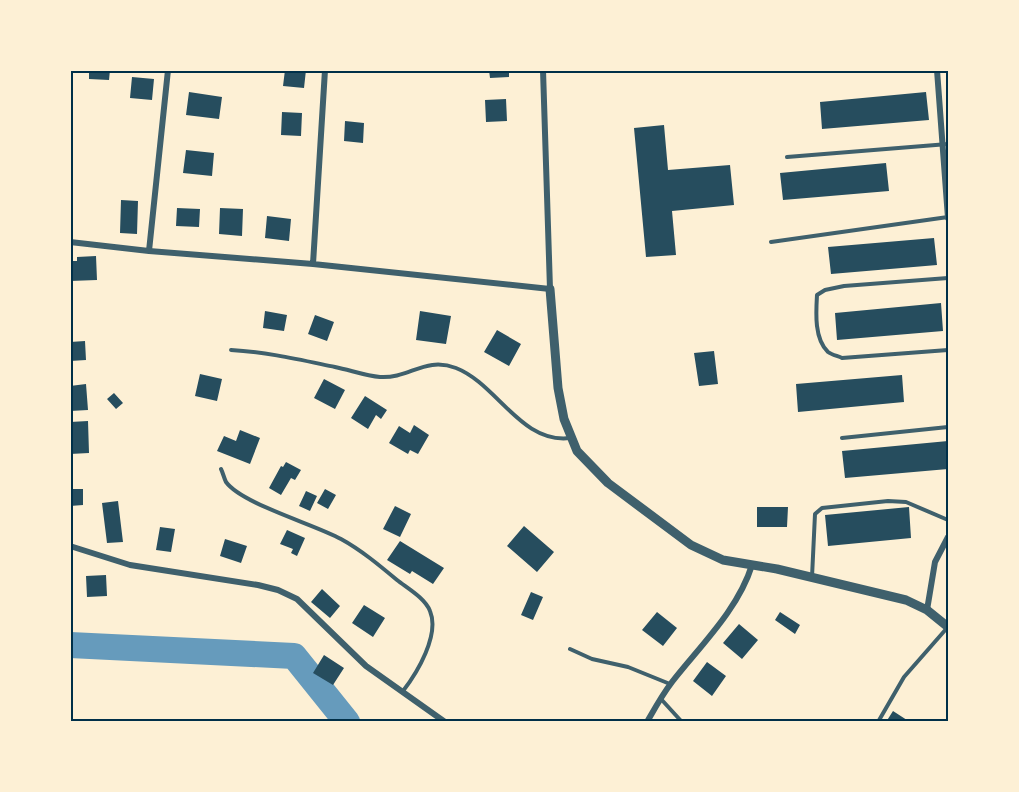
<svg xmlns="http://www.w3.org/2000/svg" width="1019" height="792" font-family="'Roboto Condensed',sans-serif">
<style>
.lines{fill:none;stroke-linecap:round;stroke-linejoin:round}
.river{stroke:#669bbc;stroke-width:26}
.building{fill:#264d5e}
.service{stroke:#3f606c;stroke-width:4}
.minor{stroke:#3f606c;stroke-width:6}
.tertiary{stroke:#3f606c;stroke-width:9}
.neatline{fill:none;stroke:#003049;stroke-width:2}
</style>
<rect width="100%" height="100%" fill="#fdf0d5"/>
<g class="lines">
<path class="river" d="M70 645 294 656 347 722"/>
</g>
<path class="building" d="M89 70H110L109 80 89 79Z
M285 70H306L304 88 283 86Z
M489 70H509V77L490 78Z
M132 77 154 79 152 100 130 98Z
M189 92 222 97 219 119 186 115Z
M926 92 929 120 822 129 820 102Z
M506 99 507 121 486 122 485 100Z
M282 112 302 113 301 136 281 135Z
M345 121 364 123 363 143 344 141Z
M664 125 668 170 730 165 734 205 672 211 676 255 646 257 634 128Z
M186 150 214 153 212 176 183 173Z
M886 163 889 191 783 200 780 173Z
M121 200 138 201 137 234 120 233Z
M177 208 200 209 199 227 176 226Z
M220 208 243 209 242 236 219 234Z
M267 216 291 219 289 241 265 238Z
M934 238 937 265 831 274 828 247Z
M96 256 97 280 70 281V261H77V257Z
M941 303 943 331 837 340 835 313Z
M265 311 287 315 284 331 263 328Z
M420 311 451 316 446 344 416 340Z
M315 315 334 322 327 341 308 334Z
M497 330 521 344 509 366 484 352Z
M85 341 86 360 70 361V342Z
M714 351 718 384 699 386 694 353Z
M200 374 222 379 217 401 195 396Z
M902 375 904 402 798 412 796 384Z
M324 379 345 390 335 409 314 398Z
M86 384 88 410 70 411V386Z
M114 393 123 403 116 409 107 399Z
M365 396 387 410 381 419 376 415 368 429 351 418Z
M88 421 89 453 70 454V422Z
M414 425 429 435 418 454 410 450 408 454 389 443 399 426 410 433Z
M240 430 260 438 250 464 217 451 224 436 236 441Z
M948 441V469L845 478 842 451Z
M286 462 301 470 295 480 291 478 281 495 269 488 281 466 283 467Z
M70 489H83V505L70 506Z
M325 489 336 495 328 509 317 503Z
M306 491 317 496 310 511 299 506Z
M118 501 123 542 107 543 102 503Z
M395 506 411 514 400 537 383 529Z
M757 507H788L787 527H757Z
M909 507 911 538 828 546 825 515Z
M524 526 554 552 537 572 507 546Z
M160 527 175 529 171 552 156 550Z
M287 530 305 538 297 556 291 553 293 549 280 544Z
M225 539 247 546 241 563 220 556Z
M400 541 444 568 433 584 412 571 410 574 387 560Z
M106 575 107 596 87 597 86 576Z
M322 589 340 606 330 618 311 602Z
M531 592 543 597 533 620 521 615Z
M364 605 385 618 373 637 352 623Z
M657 612 677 628 663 646 642 630Z
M780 612 800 625 795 634 775 620Z
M739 624 758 640 742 659 723 643Z
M324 655 344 668 333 685 313 673Z
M707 662 726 676 712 696 693 681Z
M893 711 910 722H886Z"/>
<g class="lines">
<path class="service" d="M787 157 948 144
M771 242 948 217
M948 278 844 286 825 290 817 295C816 312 814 339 828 352 832 355 838 356 842 358L948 350
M231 350C267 352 301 360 335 367 350 370 366 376 380 377 409 379 425 356 456 368 497 384 521 444 570 438
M842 438 948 427
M221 469C223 473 224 478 226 482 242 504 314 524 341 539 361 550 379 565 397 580 407 588 425 598 430 611 440 635 417 673 403 691
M812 577 815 514 822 508 888 501 906 502 948 520
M570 649 592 659 628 667 670 684
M661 699 682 722
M878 722 904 677 947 628"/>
<path class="minor" d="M937 70 948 218
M70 242 149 251 313 264 550 289 543 70
M149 251 168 70
M313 264 325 70
M70 546 130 565 258 585 278 590 297 599 366 666 445 722
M927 610 935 562 948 537
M647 722C655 708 662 695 672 682 700 646 738 610 752 565"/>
<path class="tertiary" d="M550 289 558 388 564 419 577 451 608 483 691 545 723 560 777 569 906 600 927 610 948 627"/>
</g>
<rect width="1019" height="792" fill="none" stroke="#fdf0d5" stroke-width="144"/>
<rect x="72" y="72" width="875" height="648" class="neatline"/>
</svg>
